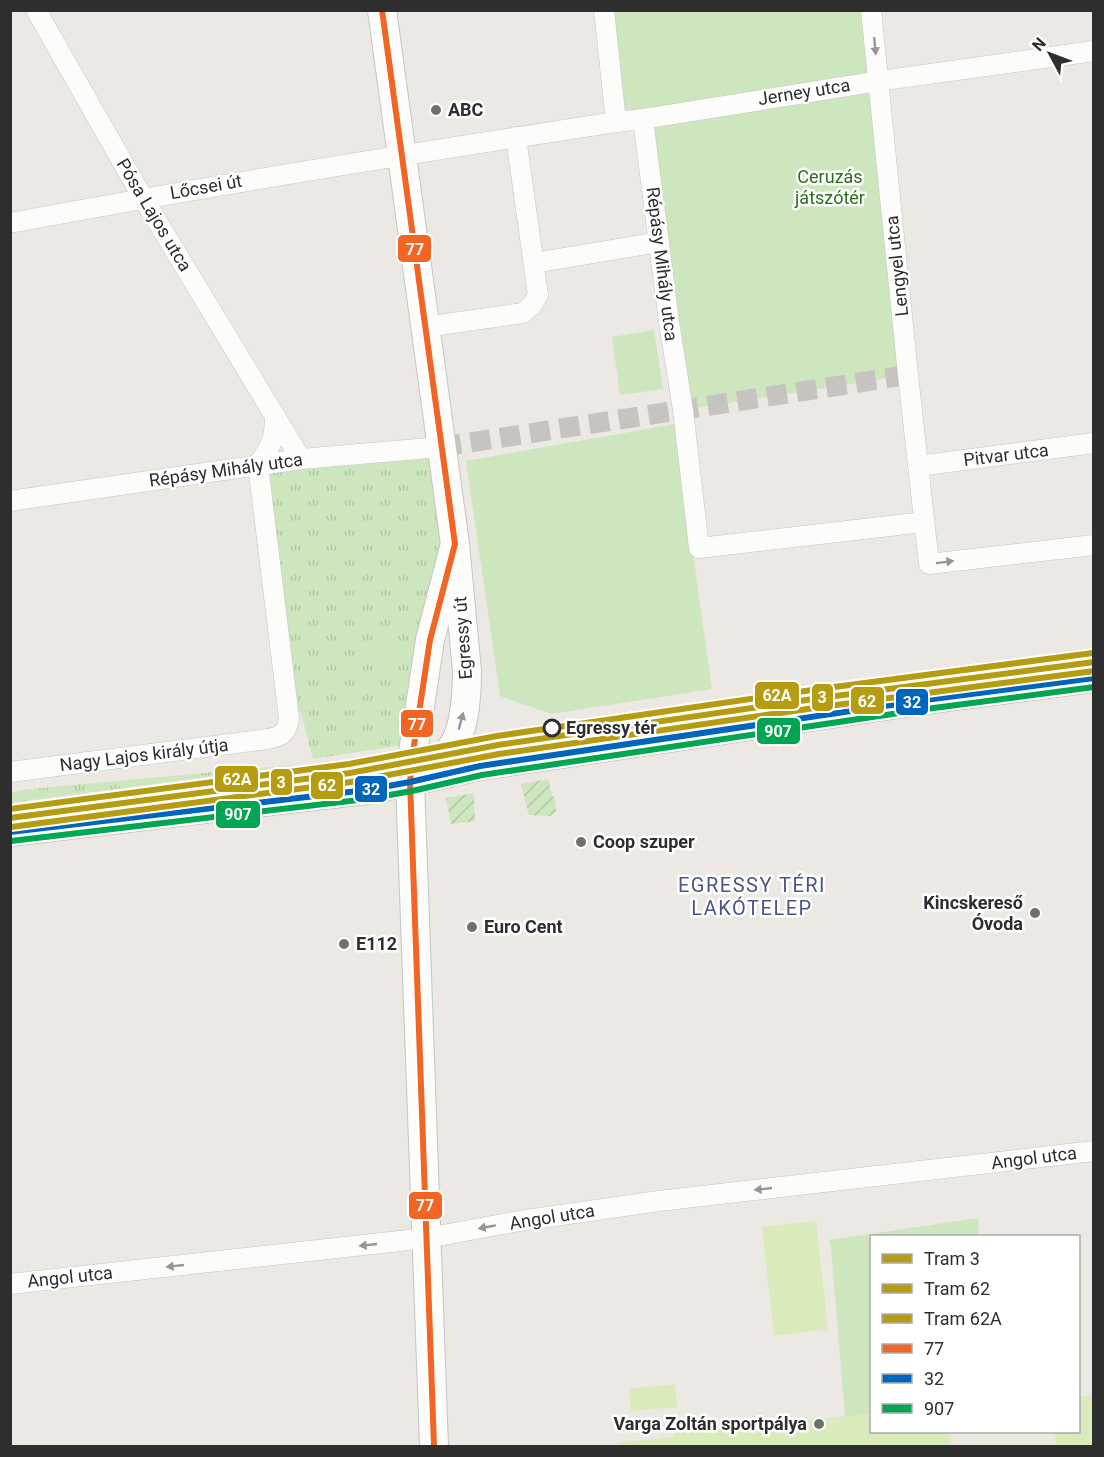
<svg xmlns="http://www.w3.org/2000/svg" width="1104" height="1457" font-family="Roboto,sans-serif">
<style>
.grass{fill:url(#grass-tufts)}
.park{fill:#cee6be}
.garden{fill:url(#garden-furrows)}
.pitch{fill:#d9eabb}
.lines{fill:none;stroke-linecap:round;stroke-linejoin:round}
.street-tunnel{stroke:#c6c3c0;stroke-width:20;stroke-dasharray:20 10;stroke-linecap:butt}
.street-casing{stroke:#c5c4c5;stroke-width:21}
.secondary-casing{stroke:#c5c4c5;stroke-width:30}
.street{stroke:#fcfcfb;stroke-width:20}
.secondary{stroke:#fcfcfb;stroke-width:28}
.bus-1-casing{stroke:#fff;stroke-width:10}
.bus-2-casing{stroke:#fff;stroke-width:10}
.bus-3-casing{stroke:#fff;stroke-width:10}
.bus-1{stroke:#f26522;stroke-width:6}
.bus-2{stroke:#0065bd;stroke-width:6}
.bus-3{stroke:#00a651;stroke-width:6}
.tram-1-casing{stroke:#fff;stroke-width:10}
.tram-2-casing{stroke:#fff;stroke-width:10}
.tram-3-casing{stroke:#fff;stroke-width:10}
.tram-1{stroke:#b69c10;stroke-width:6}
.tram-2{stroke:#b69c10;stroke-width:6}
.tram-3{stroke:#b69c10;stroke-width:6}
.oneway{fill:#959594}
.poi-dot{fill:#706f6e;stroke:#fff;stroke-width:2}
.stop-dot{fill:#fff;stroke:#2e2e2e;stroke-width:3}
.labels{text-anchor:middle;stroke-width:5;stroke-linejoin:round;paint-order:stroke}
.street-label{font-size:18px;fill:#2e2e2e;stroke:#fff}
.poi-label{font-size:18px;font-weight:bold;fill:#2e2e2e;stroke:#fff;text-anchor:start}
.park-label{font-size:18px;fill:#2c6e1b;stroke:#fff}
.stop-label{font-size:18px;font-weight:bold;fill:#2e2e2e;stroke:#fff;text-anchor:start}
.neighbourhood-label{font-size:20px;letter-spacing:1.5px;fill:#4d5680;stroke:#fff}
.line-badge{stroke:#fff;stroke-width:2}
.badge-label{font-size:16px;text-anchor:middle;font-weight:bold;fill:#fff}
</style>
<defs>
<pattern id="grass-tufts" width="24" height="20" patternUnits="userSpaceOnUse" patternTransform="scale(1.5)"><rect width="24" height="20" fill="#cee6be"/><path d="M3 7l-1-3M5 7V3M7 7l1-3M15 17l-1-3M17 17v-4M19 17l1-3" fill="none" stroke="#b1c6a4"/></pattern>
<pattern id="garden-furrows" width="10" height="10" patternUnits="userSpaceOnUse" patternTransform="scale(1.5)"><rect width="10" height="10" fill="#cee6be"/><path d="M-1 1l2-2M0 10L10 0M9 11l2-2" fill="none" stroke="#b1c6a4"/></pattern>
</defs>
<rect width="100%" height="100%" fill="#ece8e4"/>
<path class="grass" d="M430 440 443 551 403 745 313 759 302 716 285 684 258 465Z
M303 764 11 803V792L30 789Z"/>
<path class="park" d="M604 11H871L908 375 683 410 643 119 616 122Z
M654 330 663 389 620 395 612 337Z
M675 424 712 689 551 714 500 696 466 461Z
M391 631 394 657 378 659 375 632Z
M978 1218 979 1236H872L871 1414 845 1417 831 1249 829 1240Z"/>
<path class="garden" d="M548 779 553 797 555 798 556 811 551 816 529 815 521 784Z
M474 793 475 821 451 824 446 798Z"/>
<path class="pitch" d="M816 1221 828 1329 774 1336 762 1227Z
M675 1384 677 1407 631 1411 629 1389Z
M1093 1395V1446H1056L1055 1432H1078L1079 1397Z
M871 1414 872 1432H950L951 1446H618L617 1443 674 1437V1433Z"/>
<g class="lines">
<path class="street-tunnel" d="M441 447 908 375"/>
<g class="street-casing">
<path id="street" d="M36 10 143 198 301 459
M604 10 616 122
M871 10 908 375 929 564 1094 545
M643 119 669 322 683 410 699 548 924 522
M10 223C212 185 414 153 616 122L643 119 879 81 1094 51
M534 263 659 242
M425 327 523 313 532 305 538 295 516 137
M918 466 1094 443
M10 501 301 459 441 447
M10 772 268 739C282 736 287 733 289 718L258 465C271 446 275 440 275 416
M10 1284 427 1238 519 1221 659 1201 1094 1151"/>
</g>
<g class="secondary-casing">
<path id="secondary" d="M382 10 455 544 467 671C467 692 465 728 453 746 444 759 430 769 417 778
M10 832 366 790 410 782 480 766 925 700 1094 678
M434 1446 410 782 413 752 430 640 455 544"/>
</g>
<use href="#street" class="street"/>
<use href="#secondary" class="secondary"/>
<g class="bus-1-casing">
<path id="bus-1" d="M382 10 455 544 430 640 413 752 410 782 434 1446"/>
</g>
<g class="bus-2-casing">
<path id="bus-2" d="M10 832 366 790 410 782 480 766 925 700 1094 678"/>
</g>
<g class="bus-3-casing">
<path id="bus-3" d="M11 841 367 799 412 791 482 775 926 709 1094 687"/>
</g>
<use href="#bus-1" class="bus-1"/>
<use href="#bus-2" class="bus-2"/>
<use href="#bus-3" class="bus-3"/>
<g class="tram-1-casing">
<path id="tram-1" d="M10 818 350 773 498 745 820 698 1094 662"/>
</g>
<g class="tram-2-casing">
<path id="tram-2" d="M11 827 351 782 499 754 821 707 1094 671"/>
</g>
<g class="tram-3-casing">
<path id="tram-3" d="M10 809 349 764 497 736 819 689 1093 653"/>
</g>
<use href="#tram-1" class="tram-1"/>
<use href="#tram-2" class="tram-2"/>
<use href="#tram-3" class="tram-3"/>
</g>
<defs><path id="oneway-solid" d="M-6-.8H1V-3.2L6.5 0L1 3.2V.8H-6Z" transform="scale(1.5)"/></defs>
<g class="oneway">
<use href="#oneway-solid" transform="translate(875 46) rotate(84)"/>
<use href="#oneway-solid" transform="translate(945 562) rotate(-7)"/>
<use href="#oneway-solid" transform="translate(461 721) rotate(-75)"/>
<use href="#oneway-solid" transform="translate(763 1189) rotate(174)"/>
<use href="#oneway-solid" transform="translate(487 1227) rotate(170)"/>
<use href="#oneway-solid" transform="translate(368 1245) rotate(174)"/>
<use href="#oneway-solid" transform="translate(175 1266) rotate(174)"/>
</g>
<g class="poi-dot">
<circle cx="436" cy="110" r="6"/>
<circle cx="581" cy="842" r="6"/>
<circle cx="1035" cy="913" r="6"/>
<circle cx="472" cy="927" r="6"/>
<circle cx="344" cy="944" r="6"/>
<circle cx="819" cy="1424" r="6"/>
</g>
<circle class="stop-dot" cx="552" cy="728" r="8"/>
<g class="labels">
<g class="street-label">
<text transform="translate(804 92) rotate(-9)" y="6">Jerney utca</text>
<text transform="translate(206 187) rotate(-10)" y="6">Lőcsei út</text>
<text transform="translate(154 215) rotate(59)" y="6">Pósa Lajos utca</text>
<text transform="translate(662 264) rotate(83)" y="6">Répásy Mihály utca</text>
<text transform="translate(897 266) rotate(-96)" y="6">Lengyel utca</text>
<text transform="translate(1006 455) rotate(-7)" y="6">Pitvar utca</text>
<text transform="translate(226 470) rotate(-8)" y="6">Répásy Mihály utca</text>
<text transform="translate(463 638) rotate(-94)" y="6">Egressy út</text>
<text transform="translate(144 755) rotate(-7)" y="6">Nagy Lajos király útja</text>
<text transform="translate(1034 1158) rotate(-7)" y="6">Angol utca</text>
<text transform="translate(552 1217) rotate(-9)" y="6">Angol utca</text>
<text transform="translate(70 1277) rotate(-6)" y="6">Angol utca</text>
</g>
<g class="poi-label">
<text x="448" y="116">ABC</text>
<text x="593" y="848">Coop szuper</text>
<text x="1023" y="909" text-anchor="end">Kincskereső<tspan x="1023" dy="21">Óvoda</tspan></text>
<text x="484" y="933">Euro Cent</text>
<text x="356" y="950">E112</text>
<text x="807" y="1430" text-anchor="end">Varga Zoltán sportpálya</text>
</g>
<g class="park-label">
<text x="830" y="183">Ceruzás<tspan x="830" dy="21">játszótér</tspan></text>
</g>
<g class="stop-label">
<text x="566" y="734">Egressy tér</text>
</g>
<g class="neighbourhood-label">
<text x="752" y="892">EGRESSY TÉRI<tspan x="752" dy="23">LAKÓTELEP</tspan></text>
</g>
</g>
<g class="line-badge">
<rect x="397" y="234" width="35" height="29" rx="6" fill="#f26522"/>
<rect x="754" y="681" width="46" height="29" rx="6" fill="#b69c10"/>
<rect x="811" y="683" width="23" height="29" rx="6" fill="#b69c10"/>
<rect x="850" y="686" width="35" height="29" rx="6" fill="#b69c10"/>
<rect x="895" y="688" width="34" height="28" rx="6" fill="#0065bd"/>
<rect x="400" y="709" width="34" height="29" rx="6" fill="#f26522"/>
<rect x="756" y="717" width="45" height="28" rx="6" fill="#00a651"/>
<rect x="214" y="765" width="45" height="28" rx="6" fill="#b69c10"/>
<rect x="270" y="768" width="23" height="28" rx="6" fill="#b69c10"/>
<rect x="310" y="771" width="34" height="29" rx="6" fill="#b69c10"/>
<rect x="354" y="775" width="34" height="28" rx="6" fill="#0065bd"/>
<rect x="215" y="800" width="46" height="29" rx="6" fill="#00a651"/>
<rect x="408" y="1191" width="35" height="29" rx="6" fill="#f26522"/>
</g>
<g class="badge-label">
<text x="415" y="255">77</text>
<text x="777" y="701">62A</text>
<text x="822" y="703">3</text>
<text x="867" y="707">62</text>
<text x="912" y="708">32</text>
<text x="417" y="730">77</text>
<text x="778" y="737">907</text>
<text x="237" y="785">62A</text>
<text x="281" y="788">3</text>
<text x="327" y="791">62</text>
<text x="371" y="795">32</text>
<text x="238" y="820">907</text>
<text x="425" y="1211">77</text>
</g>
<rect width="1104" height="1457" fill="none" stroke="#2e2e2e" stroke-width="24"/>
<rect x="870" y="1235" width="210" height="198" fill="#ffffff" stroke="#ababab" stroke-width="1.5"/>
<rect x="882" y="1254" width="30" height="9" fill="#b69c10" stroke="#ababab" stroke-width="1.5"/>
<text x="924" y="1265" font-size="18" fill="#2e2e2e">Tram 3</text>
<rect x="882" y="1284" width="30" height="9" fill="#b69c10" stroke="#ababab" stroke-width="1.5"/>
<text x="924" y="1295" font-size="18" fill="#2e2e2e">Tram 62</text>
<rect x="882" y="1314" width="30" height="9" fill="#b69c10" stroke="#ababab" stroke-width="1.5"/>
<text x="924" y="1325" font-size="18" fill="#2e2e2e">Tram 62A</text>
<rect x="882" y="1344" width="30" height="9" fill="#f26522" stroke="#ababab" stroke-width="1.5"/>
<text x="924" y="1355" font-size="18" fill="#2e2e2e">77</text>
<rect x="882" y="1374" width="30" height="9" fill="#0065bd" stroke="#ababab" stroke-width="1.5"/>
<text x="924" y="1385" font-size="18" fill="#2e2e2e">32</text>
<rect x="882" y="1404" width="30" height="9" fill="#00a651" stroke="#ababab" stroke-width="1.5"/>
<text x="924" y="1415" font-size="18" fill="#2e2e2e">907</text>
<g transform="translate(1050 54) rotate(311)" stroke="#ffffff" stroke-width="4.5" paint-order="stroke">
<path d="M0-4.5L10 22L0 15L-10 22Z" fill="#2e2e2e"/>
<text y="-9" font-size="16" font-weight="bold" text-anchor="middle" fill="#2e2e2e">N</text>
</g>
</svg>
